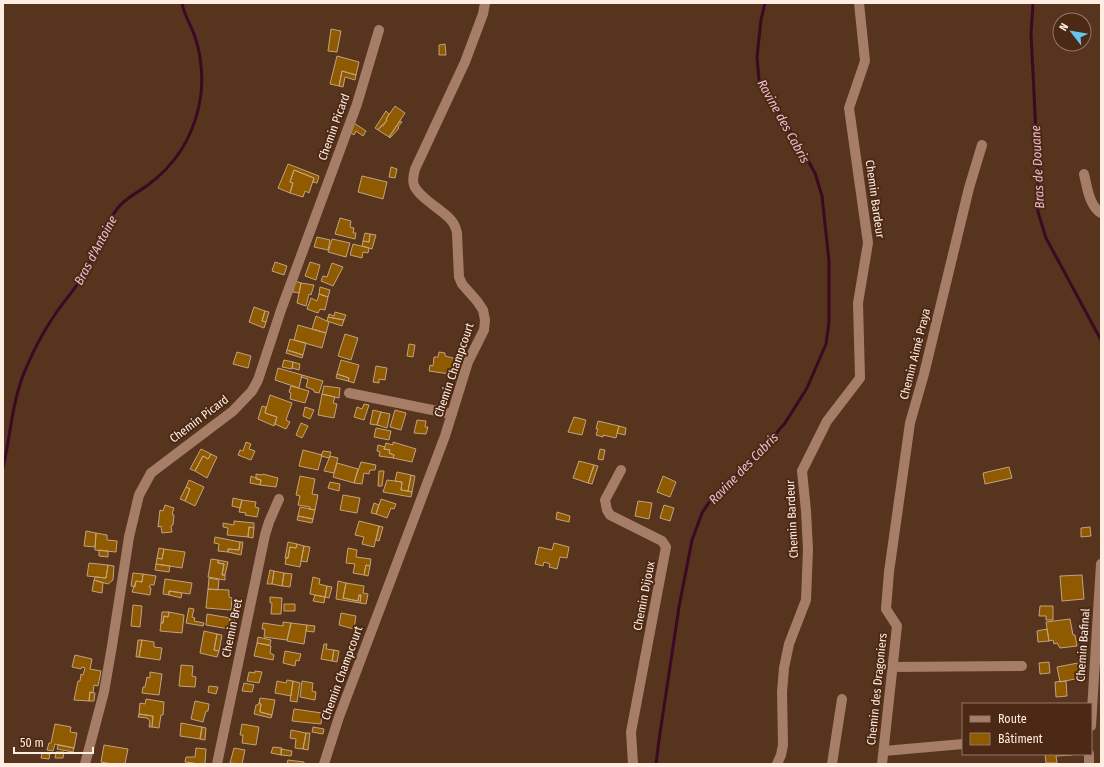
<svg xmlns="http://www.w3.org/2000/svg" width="1104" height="767" font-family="'Fira Sans Condensed',sans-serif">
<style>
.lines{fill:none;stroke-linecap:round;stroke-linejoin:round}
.stream{stroke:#3c0925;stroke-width:3}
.building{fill:#905b00;stroke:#c1a37f}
.minor{stroke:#a67e67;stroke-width:10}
.labels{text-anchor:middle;stroke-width:4;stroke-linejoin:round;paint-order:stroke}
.street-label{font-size:12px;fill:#ffede2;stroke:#4b2914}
.water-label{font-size:13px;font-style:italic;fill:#f0bbd2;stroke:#4b2914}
</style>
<rect width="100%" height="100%" fill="#57341e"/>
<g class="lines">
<path class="stream" d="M1033 3 1031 33 1038 174 1037 201 1038 212 1046 238 1101 340
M3 468C11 434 12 398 27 366 35 347 45 329 56 313 65 300 75 289 83 276 95 254 101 229 117 209 125 198 137 193 148 185 175 165 192 138 199 106 204 84 202 58 195 37 191 25 184 15 182 3
M656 764 659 740 679 607 692 540 702 513 714 495 754 459 785 423 807 388 826 344 829 322V261L822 196 815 173 805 155 759 80 757 57 761 20 765 3"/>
</g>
<path class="building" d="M331 29 341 31 337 52 328 51Z
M445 44 446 55H439V45Z
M337 56 359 62 356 75 342 71 339 86 330 84Z
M342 71 356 75 355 80 345 77 343 87 339 86Z
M395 106 405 113 389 137 378 130 382 125 383 126 387 120 386 119Z
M386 111 389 114 386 119 387 120 378 130 375 128Z
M400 121 402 122 398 127 399 128 390 138 389 137Z
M354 123 366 131 363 136 356 131 354 135 351 133Z
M288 164 319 176 317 183 313 182 314 178 294 170 290 182 293 183 290 193 278 188Z
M391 167 397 169 395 178 389 177Z
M294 170 314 178 309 193 305 191 303 197 290 193 293 183 290 182Z
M362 176 387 182 383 199 358 192Z
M340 218 351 221 350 227 354 228 353 233H356L355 239 335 234Z
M365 233 370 234 369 242 363 241Z
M370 234 376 235 372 249 362 246 363 241 369 242Z
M317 237 330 240 328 250 314 247Z
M332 239 350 243 346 257 328 252Z
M353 244 369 248 368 253 363 252 362 258 350 255Z
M275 262 287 266 284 275 272 271Z
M310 262 320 265 316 280 305 276Z
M332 263 343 267 333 286 321 281 323 276 327 277Z
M295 281 301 283 299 293 293 292Z
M301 283 314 285 311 295 309 294 306 306 297 303Z
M320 287 330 290 328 297 319 294Z
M319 294 328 297 325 310 320 309 318 313 307 309 311 298 317 301Z
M254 307 265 311 262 321 266 322 264 328 249 322Z
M265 311 269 312 266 322 262 321Z
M335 312 346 315 344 320 328 317 329 314 334 316Z
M316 316 329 322 326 333 312 329Z
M328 317 344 320 342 326 327 321Z
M298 325 326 333 322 348 294 340Z
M345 334 358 338 351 360 338 356Z
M290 339 306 343 303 355 287 350Z
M409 344 415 345 413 357 407 356Z
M287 350 303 355 302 358 286 353Z
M237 352 251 356 248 368 233 364Z
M439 352 445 353V356L453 358V359L456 360 455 369H451L450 374 429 371 430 365 433 366 434 357H438Z
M284 360 293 362 292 369 282 367Z
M341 360 359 365 354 383 348 381 349 378 337 374Z
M293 362 300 364 299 370 292 368Z
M376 366 387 368 385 380 379 379V383L373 382Z
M278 368 302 375 299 388 275 380Z
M337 374 349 378 348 381 336 378Z
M302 375 323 381 319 393 314 392V390L306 387 308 379 301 377Z
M291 386 309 391 305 403 290 399 291 393 289 392Z
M324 386 340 388 339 398 322 394Z
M322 394 335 397 333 403 337 404 334 418 318 415Z
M270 395 292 403 286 420 290 422 286 429 275 424 277 417 265 413Z
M364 404 369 405 364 420 354 417 357 407 362 409Z
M262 406 266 407 265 413 277 417 274 426 258 419Z
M305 407 314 410 310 419 303 416Z
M373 410 381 412 377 425 370 424Z
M395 410 406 413 401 430 390 427Z
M381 412 390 414 387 428 377 425Z
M574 417 586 420 582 435 568 432Z
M417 420 426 421 425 427H428L426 434 414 433Z
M598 421 619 426 616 438 603 435V437L596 435 598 429H596Z
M301 423 308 426 302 438 296 435Z
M619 426 626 428 625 435 617 433Z
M376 428 391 431 389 440 374 437Z
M246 442 251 444 249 449 255 451 251 460 238 455 240 450 243 451Z
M393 442 416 449 412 462 393 458 394 455 389 453 390 450 384 449 386 443 393 445Z
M378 445 385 447 384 449 390 450 389 453 394 455 393 458 379 456 380 452 377 451Z
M201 449 211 454 208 459 203 456 195 471 190 469Z
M600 449 605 450 603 460 598 459Z
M303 450 322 455 318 470 299 466Z
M323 451 331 452 329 458 321 456Z
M211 454 217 457 207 478 195 471 203 456 208 459Z
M330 456 338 458 334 473 324 471Z
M579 461 594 465 588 483 573 478Z
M361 462 376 465 375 470H370L369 474 364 473 362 484 354 483Z
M337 463 358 469 354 483 333 477Z
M594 465 598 466 592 484 588 483Z
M1009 467 1012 478 985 484 983 473Z
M379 471H384L382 486H378Z
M397 472 411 475 408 491 401 490 402 482 395 481Z
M256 474 262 475 263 474 278 478 276 487 260 485 261 480 256 479Z
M411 475 415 476 412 492 408 491Z
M251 476 261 480 260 485 250 483Z
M300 476 315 479 312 494 318 495 315 510 309 509 310 507 298 505 300 496 296 495Z
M663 476 676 482 670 497 657 492Z
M189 480 204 487 195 506 185 501 190 489 186 487Z
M387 480 402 482 401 490 412 492 411 497 383 492Z
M330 482 340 484 339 491 328 488Z
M186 487 190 489 185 501 180 499Z
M343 495 360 498 357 513 340 510Z
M233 498 242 500 240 508 232 506Z
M381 499 396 504 394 509 391 508 387 518 376 514Z
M242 500 256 502 255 507 259 508 257 517 245 515 246 513 239 512Z
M638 501 652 503 649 519 635 516Z
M374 503 379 505 376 514 371 513Z
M165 505 174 508 172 514 174 515 173 525 171 526 172 532 162 533 161 526 158 527 160 510 163 511Z
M664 505 674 508 670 521 660 518Z
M300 507 315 510 313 519 298 516Z
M557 512 570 516 569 522 556 519Z
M298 516 313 519 312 523 297 520Z
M234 521 254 523V528L249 527 248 537 227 535 228 528 223 527V523L234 525Z
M359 521 379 526 374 547 362 544 364 537 355 535Z
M379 526 383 527 379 541 376 540Z
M249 527 254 528 253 538 248 537Z
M1090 527 1091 536 1081 537V528Z
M86 531 96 533 95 547 84 546Z
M96 533 107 535V540L117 541 116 552 95 550Z
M215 537 240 542 239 550 228 549V552L218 551 219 544 214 543Z
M240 542H243L241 555 228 552V549L239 550Z
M288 542 297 544 296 548 290 547 288 558H285Z
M554 543 569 547 567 558 560 557 557 569 549 567 550 564 544 562 543 566 535 564 539 547 552 550Z
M297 544 304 546 300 567 285 564 286 558H288L290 547 296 548Z
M304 546 310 547 307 562 301 561Z
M159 548 164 549 162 559 157 558Z
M348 548 357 550 356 557 371 559 370 566 366 565 364 575 353 573 355 564 346 563Z
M164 549 185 552 182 568 156 564 157 558 162 559Z
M99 550 108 551V557L99 556Z
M211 559 218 560V563L224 564 222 575H225V580L208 577Z
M218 560 228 562 225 575H222L224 564 218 563Z
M89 563 108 565 106 578 87 576Z
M156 564 170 566 169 572 155 570Z
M108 565 114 566 113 580 108 584 94 580 95 577 106 578Z
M366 565 370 566 368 576 364 575Z
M270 570 274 571 272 584H267Z
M274 571 284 573 282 586 272 584Z
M133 573 143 574 142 582 136 581 135 587 131 586Z
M284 573 292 574 290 587 282 586Z
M143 574 156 576 154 585H150L149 587 151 588 150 595 132 592 136 581 142 582Z
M1082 575 1084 599 1062 601 1060 576Z
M313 577 320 579 319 584 327 586 325 597 310 594Z
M209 578 219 580 218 590 208 589Z
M165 579 192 583 190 594 169 591V595L163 594Z
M94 580 103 583 102 593 92 591Z
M338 581 346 583 343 598 358 601 359 595H361L360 603 336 599Z
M346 583 364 586 363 593 368 594 366 604 360 603 361 595H359L358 601 343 598Z
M327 586 332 587 329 598 325 597Z
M208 589 229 590V597L232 598 231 610 206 608Z
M169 591 182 593 181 598 169 595Z
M315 595 325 597 324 603 313 601Z
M270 597 282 598 281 614H271L272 603H270Z
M284 604H295V611H284Z
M133 605 142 606 140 627 131 626Z
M1040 606H1053V620H1046V616H1039Z
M189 608 194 609 192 617 195 618 194 621 204 623 203 626 186 623Z
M162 612H169L168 617 164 616 163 623H161Z
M169 612 184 615 182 633 160 631 161 623H163L164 616 168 617Z
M341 613 356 616 354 629 339 625Z
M207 614 230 618 229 629 206 625Z
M230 618H235L233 629H229Z
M1070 619 1073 635H1075L1077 646 1060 648 1057 643 1054 644 1053 640 1049 641 1046 622Z
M283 622 291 623 287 640 264 637 265 629H262L263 623 283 626Z
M291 623 307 625 304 644 287 641Z
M307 625 315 626 314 632 306 631Z
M1047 629 1049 641 1038 642 1037 631Z
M204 631 217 634 214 650 219 651 217 657 200 653Z
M217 634 222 635 219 651 214 650Z
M258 637 271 640 270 645 257 643Z
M138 640H142L139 657H136Z
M142 640 154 642V647L162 648 160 660 139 657Z
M257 643 271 646 270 653 274 655 273 660 254 656Z
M324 644H327L326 649 334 650 332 661 321 659Z
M334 650 339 651 337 662 332 661Z
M285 651 301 654 299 661 296 660 295 666 283 663Z
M75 655 92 659 90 669 101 671 98 686 94 685 93 693 90 692 89 701 74 700 78 681H80L81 674 83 675 85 668 82 667 81 669 72 667Z
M1049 662 1050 673 1040 674 1039 663Z
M1083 662 1085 677 1060 682 1057 667Z
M181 665 193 666 192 676 196 677 195 687 179 686Z
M255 671 262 672 259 683 247 681 249 672 255 673Z
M150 672 162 674 159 695 142 693 143 687H145L147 677 150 678Z
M287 680 293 681 291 696 275 693 277 681 286 683Z
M293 681 300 683 297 702 290 701Z
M302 681 313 683 312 691 316 692 315 700 300 697Z
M1066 681 1067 696 1056 697 1055 682Z
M244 683 254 685 252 692 242 691Z
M209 686 218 687 216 694 208 692Z
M90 692 95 693 94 701H89Z
M260 698 275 700 272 715 260 712 261 704 259 703Z
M146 699 164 702 163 715H161L159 728 152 727 153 716 139 714 140 703 145 704Z
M195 701 209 704 208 711H206L203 722 191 719Z
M259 703 261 704 260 712 272 715 271 718 254 714 256 705H258Z
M294 709 322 713 321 724 292 721Z
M139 714 153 716 152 727H149L150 721 147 718 138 717Z
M181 723 202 727 200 739 180 736Z
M55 724 71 727 70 732 77 733 74 748 55 744 53 751 47 750 49 743H51Z
M242 724 259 727 256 745 242 743 243 735H240Z
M202 727 206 728 205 740 200 739Z
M313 727 324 729 323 734 312 732Z
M291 730 306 733 303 749 295 748 296 739 290 738Z
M306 733H310L308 750 303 749Z
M58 745 74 748 73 752 57 749Z
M104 745 128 749 125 764H112L101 762Z
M273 747 282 748 281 755 271 753Z
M196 748 206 749 205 764H194V763L185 762 186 757H195Z
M234 748 245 750 242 764 230 763Z
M281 749 292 751 291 756 281 755Z
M56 752H64L63 758H55Z
M42 753 50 754 49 759 41 758Z
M1045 754H1071L1072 755 1056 756 1057 763H1046Z
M288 760 304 762V764H287Z"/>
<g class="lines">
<path class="minor" d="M1084 174C1087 186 1089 206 1101 213
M349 393 452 414
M621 470 605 500 607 510 610 515 662 541 666 547 631 732 633 764
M892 667 1022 666
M1091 726 1101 564
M884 751 963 744
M85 764 104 692 112 646 129 537 139 495 151 473 233 411 252 391 258 380 281 310 357 104 379 30
M217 764 265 535 269 522 279 499
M324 764 339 717 445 436 468 362 484 330 485 320 483 310 477 301 462 284 459 277 457 233C456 228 454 223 450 219 441 209 418 197 414 185 412 181 414 173 415 169L465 62 483 14 485 3
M777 764 781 755 783 745 782 692 784 668 789 644 806 600 808 549 806 511 802 471 827 421 860 378 858 303 868 243 849 108 865 61 859 3
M832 764 842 699
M882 764 897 626 886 609 889 572 910 423 924 374 969 188 982 145
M1089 764V754"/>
</g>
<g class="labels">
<g class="street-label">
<text transform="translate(334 127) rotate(-70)" y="4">Chemin Picard</text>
<text transform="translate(875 199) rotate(82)" y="4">Chemin Bardeur</text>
<text transform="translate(915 354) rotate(-76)" y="4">Chemin Aimé Praya</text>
<text transform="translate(454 370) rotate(-71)" y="4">Chemin Champcourt</text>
<text transform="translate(199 419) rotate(-37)" y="4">Chemin Picard</text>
<text transform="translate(792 519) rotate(-93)" y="4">Chemin Bardeur</text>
<text transform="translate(644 596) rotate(-79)" y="4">Chemin Dijoux</text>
<text transform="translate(232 628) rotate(-78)" y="4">Chemin Bret</text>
<text transform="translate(1083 645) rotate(-86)" y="4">Chemin Bafinal</text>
<text transform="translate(342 673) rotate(-70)" y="4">Chemin Champcourt</text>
<text transform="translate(877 689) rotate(-84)" y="4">Chemin des Dragoniers</text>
</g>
<g class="water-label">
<text transform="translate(784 121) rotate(61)" y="5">Ravine des Cabris</text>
<text transform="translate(1037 167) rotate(-93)" y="5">Bras de Douane</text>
<text transform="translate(95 250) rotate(-62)" y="5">Bras d'Antoine</text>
<text transform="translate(743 468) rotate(-46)" y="5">Ravine des Cabris</text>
</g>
</g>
<rect width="1104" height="767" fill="none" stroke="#ffede2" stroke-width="8"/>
<rect x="962" y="703" width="130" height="52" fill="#4b2914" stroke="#937766"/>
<rect x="970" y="716" width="20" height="6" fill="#a67e67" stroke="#937766"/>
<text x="998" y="723" font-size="12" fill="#ffede2">Route</text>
<rect x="970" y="733" width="20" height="12" fill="#905b00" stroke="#937766"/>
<text x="998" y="743" font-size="12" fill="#ffede2">Bâtiment</text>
<g transform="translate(1072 32) rotate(301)"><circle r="19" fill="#4b2914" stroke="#937766"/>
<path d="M0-3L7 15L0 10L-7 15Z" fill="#68c4f0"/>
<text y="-6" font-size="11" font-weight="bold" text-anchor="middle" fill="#ffede2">N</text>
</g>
<path d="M14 747v6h79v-6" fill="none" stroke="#ffede2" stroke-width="2"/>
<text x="20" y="747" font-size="12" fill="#ffede2" stroke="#4b2914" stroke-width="3" paint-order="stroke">50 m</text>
</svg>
